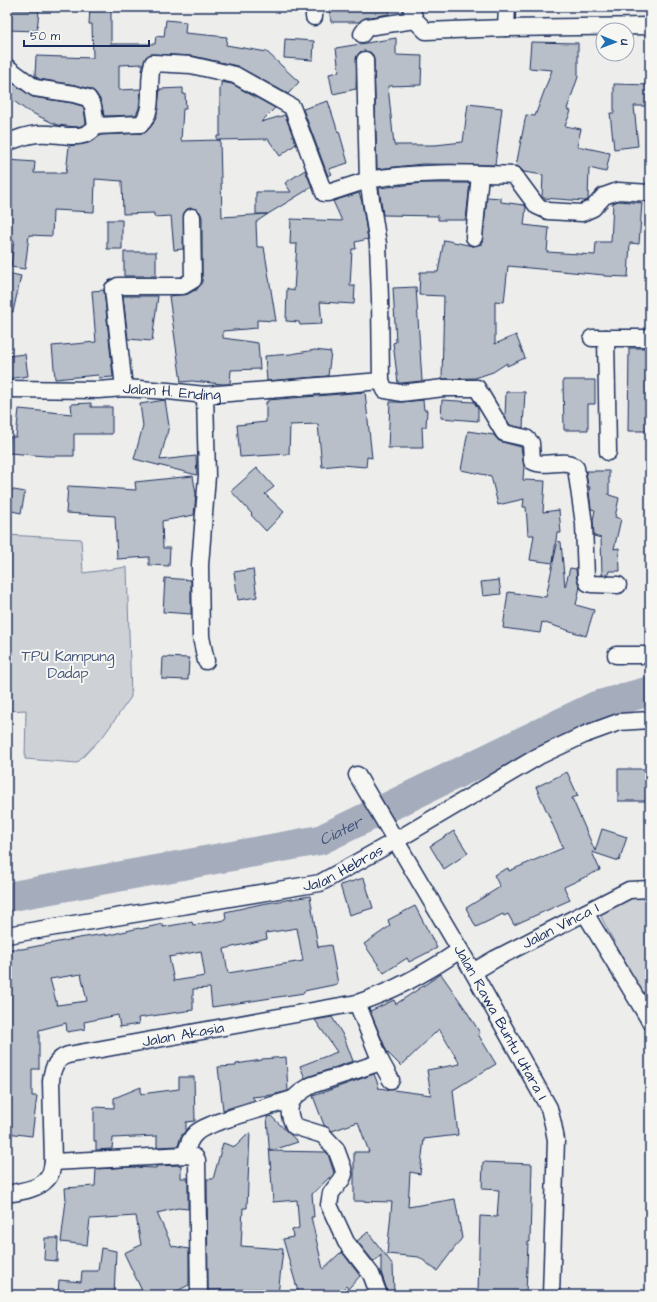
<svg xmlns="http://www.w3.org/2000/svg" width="657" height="1302" font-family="'Architects Daughter',sans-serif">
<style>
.green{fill:#ced2d7;stroke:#74809a}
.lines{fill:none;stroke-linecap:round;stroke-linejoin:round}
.river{stroke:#a5acbc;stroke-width:30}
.building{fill:#b9bfc8;stroke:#1b2f5e;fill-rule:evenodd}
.street-casing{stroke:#1b2f5e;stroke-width:19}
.street{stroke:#f6f6f2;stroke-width:16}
.labels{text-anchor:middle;stroke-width:4;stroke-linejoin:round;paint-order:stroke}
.street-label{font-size:15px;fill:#1b2f5e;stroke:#f6f6f2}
.park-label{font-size:15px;fill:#48587c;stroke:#f6f6f2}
.water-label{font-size:16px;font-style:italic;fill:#44547a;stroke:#f6f6f2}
</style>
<rect width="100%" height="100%" fill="#edeeec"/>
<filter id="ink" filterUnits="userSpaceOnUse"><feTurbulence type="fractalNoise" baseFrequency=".025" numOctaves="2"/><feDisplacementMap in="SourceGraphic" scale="8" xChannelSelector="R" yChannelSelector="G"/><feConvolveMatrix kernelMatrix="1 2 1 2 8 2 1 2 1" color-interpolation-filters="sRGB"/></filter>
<g filter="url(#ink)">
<path class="green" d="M7 535 81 539 83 573 127 567 131 697 104 735 77 763 25 759 26 710 7 711Z
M632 897H650V1010L599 913Z"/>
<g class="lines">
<path class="river" id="s1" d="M7 897 320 840 596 706 650 691"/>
</g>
<path class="building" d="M329 7H390L389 14 365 18 359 22H331Z
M90 8 111 9V44H155L156 36 164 37 166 20 186 22 185 33 227 37 226 45 267 52 299 82 288 94 237 66 193 56 153 54 146 57 143 64 119 65V90L141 89 139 108 136 115 104 116 101 101 96 93 91 89 75 85 39 79 35 76 36 56 93 58 92 24H89Z
M7 9 39 10 37 31 7 30Z
M396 38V55L422 56 421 85 388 86 394 145H435L463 142 468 104 502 108 495 165 422 164 377 169 374 60 373 55 370 52 365 51 360 52 357 56 356 89 333 94 329 74 339 72 336 48Z
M285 39 314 41 313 60 284 58Z
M531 42 578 43V77L567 109 571 111 565 126 581 129 577 146 610 153 606 172 589 168 588 200 585 201 543 198 542 197 543 175 524 172 519 167 516 166 526 115 535 116 552 70 529 68Z
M10 81 33 97 72 103 82 106 84 109 86 123 81 126 76 127 57 125 26 110 7 96V86Z
M221 82 232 84 275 108 261 122 285 115 296 144 280 156 268 139 217 140V136H220V87H221Z
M614 84 650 85V106H634L638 146 614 149 610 113H614Z
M183 88V94H185L186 109H183L181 141 220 140 222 217 268 214 256 222 257 247H264L276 321 257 320V328L223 331V338L258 343 260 369 231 370 230 384H222L192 381 181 382 169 296 188 294 193 291 197 290V289L201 284 202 280V217L200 212 196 209 191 208 187 209 184 213 183 249 174 250 171 216 154 217V213L123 214 122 181 95 179 94 212 53 210 52 236 29 235 25 269 11 267 14 241 7 240 8 160 35 162 34 173H66L69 146 88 143 95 140 100 135 145 133 153 124 157 114 160 89Z
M328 101 338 132 339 131 348 163 329 169 332 174 328 176 303 109Z
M305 170 312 187 268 214H256V192H291L285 183Z
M423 183H470L466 220H438V216L383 215 379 188Z
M359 193 362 202 368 239 355 242 356 249H352L350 286H355L354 304 320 302 322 324 300 325 299 322 286 321 287 288 294 291 297 244H290L291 219 342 221 333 201Z
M487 197 501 198V202L524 205 526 207 524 225 549 228 547 252 595 255 596 242H611L613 203 618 201 642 203 639 244 630 243 628 277 604 276V275L508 266 504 302 495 301V344L516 335 525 358 507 366V363L493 372 475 378 442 379 444 296 419 295 420 272H438L444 240 473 246 482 244Z
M107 220H122V249H107Z
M124 252H156V276H124Z
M7 273 21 276 13 312H7Z
M416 287 422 381 401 383H398L393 343 396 342 393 288Z
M104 290 113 377 99 378 98 375 55 379 52 346 96 342 92 291Z
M123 296H158L152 341 128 339Z
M629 348H650V431H628Z
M315 350 331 352 328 376 267 381 265 356 291 354Z
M25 354 28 376 7 379V356Z
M563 380H595V404H588V430H564Z
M365 392 372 458 367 457 366 467 341 465 322 467 318 424 290 425 289 454 240 457 237 425 266 422V402H268V400Z
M506 392H525L523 428 510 425 505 417Z
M165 400 169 426 160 460 196 456 197 475 134 459 143 426 140 404Z
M423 400 424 410H427L426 427H422L423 448H388L390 402H402Z
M442 400 474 402 478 409V421L441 418Z
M91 403V407H112V434H74V456H46L9 453 10 437H16L19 409 72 414 71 404Z
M468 431 494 435 498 440 502 442 521 447 524 466 523 480 545 481 543 512 559 510 561 533H557L553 562 558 541 561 542 565 587 570 568 576 569 577 579 580 587 576 605 594 610 586 636 542 622 540 633 503 628 508 592 546 597 553 563 530 560 534 535H528L526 507H523L524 499 498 505 491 476 461 470Z
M257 468 274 487 265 494 284 512 266 531 251 515 252 514 231 491Z
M586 471H609V495L619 498 615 517 621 519 614 549 619 548 620 571H609L608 575H602L601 538 594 536 593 520 595 510 591 509 589 492 590 487H588Z
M193 476 196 494 194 515 162 521 163 548H170L169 566 149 565V557L117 559 115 516 66 513 68 486 136 490 135 482Z
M8 489 25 492 21 513 7 510Z
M253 569 257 597 238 600 234 572Z
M165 578 191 580V614L163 612Z
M499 580 501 594 483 596 481 582Z
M163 657 189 658 188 680 162 679Z
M618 769H650V801H618Z
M567 772 578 796 572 798 595 851 602 829 627 837 619 861 592 852 600 870 564 887 570 900 514 925 508 914 504 916 503 914 476 927 466 908 500 887 494 875 508 868 509 871 563 848 536 787Z
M454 831 468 853 444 869 430 846Z
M364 878 373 908 349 915 340 885Z
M310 896 318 947 331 945 338 984 304 991V993L212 1007 210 988 193 989V1010L138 1018 139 1024 120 1027 118 1015 84 1022 85 1029 67 1032 66 1023 39 1030V1069H32V1096H37L32 1136 7 1133V949H22L79 938 105 934V936L139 928 140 929 163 924V927L192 922 193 925 226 920 225 912 261 904ZM297 928 303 961 228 973 224 949 267 939 266 933ZM201 951 205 976 174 981 169 957ZM81 974 87 1001 57 1005 50 979Z
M415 906 437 948 409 962 407 958 384 973 364 944 390 926 388 920Z
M441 974 464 1007 480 1033 478 1034 496 1064 453 1090 458 1135 424 1139 420 1174 410 1172 408 1207 455 1199 462 1238 437 1271 419 1257 387 1254 392 1202 354 1201V1152H369L358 1122 332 1131 324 1125 313 1096 374 1074 379 1087 378 1088 431 1095 427 1070 460 1064 439 1029 401 1066 387 1052 370 1011 394 1000 396 1004Z
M332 1017 344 1037 353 1061 305 1078 300 1066 337 1052 315 1020Z
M286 1057 288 1091 272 1095 252 1097 255 1100 223 1110 218 1067 236 1066V1064L262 1060V1059Z
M179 1077H194L195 1121 186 1122V1130L181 1136 178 1146 157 1147V1136L113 1138 112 1149 96 1150V1141H94V1107L114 1108V1098L141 1087V1094L179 1089Z
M271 1116 298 1142 270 1151 326 1152 328 1154 334 1173 312 1194 314 1217H311L323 1269 340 1253 341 1254 342 1252 360 1276 348 1289 346 1286 337 1295H299L283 1239 293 1237 292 1230 299 1228 297 1200 273 1202 267 1117Z
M250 1132 247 1208H243L241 1246 283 1249 278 1295H262V1289L208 1290 207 1179H213L223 1143 235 1147Z
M483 1162 532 1164 530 1242H528L526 1294 478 1292 480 1216 497 1217 499 1190 482 1189Z
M181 1165V1178H188V1209L178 1208 157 1213 172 1246 189 1249V1285L169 1295H144L124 1253 141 1245 136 1216 90 1219 87 1245 61 1242 66 1200 65 1188 95 1186 96 1169 131 1167 156 1168V1166Z
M368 1232 393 1265 394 1293H388L381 1272V1255L374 1262 357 1241Z
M45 1238H58L57 1261 44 1260Z
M101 1248 116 1251 114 1295 58 1293 59 1280 81 1282 82 1271H98Z"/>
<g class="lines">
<g class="street-casing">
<g id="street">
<path d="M314 7V17"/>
<path d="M411 7 415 20 426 31 506 28 650 26"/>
<path d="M506 28 507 7"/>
<path d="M362 34 367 27 415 20"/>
<path d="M365 60 368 180C416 171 465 173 514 175L537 206 548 211 582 213 593 208 604 196 618 191 650 193"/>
<path d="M96 126 141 124C156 110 146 80 153 63L191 65 235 75 292 107 324 193H328L368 180 378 244 380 298 381 381 385 390 401 393 444 388H477L504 433 526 438 531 443 532 461C545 469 567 456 576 468L584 524 586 578 588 583 591 584 618 585"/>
<path d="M7 143C16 139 27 135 37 134 56 131 83 145 96 126L93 106 88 98 74 94 35 88 8 68"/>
<path d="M474 237 480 174"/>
<path d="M592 338H650"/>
<path d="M606 338 608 452"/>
<path d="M124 388 113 289 118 286H183L193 280 192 217"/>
<path id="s2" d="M7 389 98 390 124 388 168 391 205 395 381 381"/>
<path d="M205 395 207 476 200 565 201 637 206 661"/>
<path d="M616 655H650"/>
<path id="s3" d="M357 775 473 972 549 1108 553 1124 556 1140 551 1295"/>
<path d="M585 913 650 1021"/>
<path id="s4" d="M7 935 320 883 395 841 539 756 586 734 619 722 650 720"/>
<path id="s5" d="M473 972 495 959 629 890 650 889"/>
<path d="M357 1003 381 1062 391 1080"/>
<path d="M186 1155C187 1147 189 1139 196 1133 201 1128 209 1126 215 1123 241 1114 267 1107 293 1099"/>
<path d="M53 1162 186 1155 195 1157 197 1160 199 1295"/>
<path id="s6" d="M7 1194C18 1192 39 1189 46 1180 51 1176 52 1169 53 1162L51 1081C52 1068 56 1059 68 1055L357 1003C394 991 428 972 460 950"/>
<path d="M379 1295 371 1274 346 1242 329 1205 331 1193 342 1179 344 1174 343 1168 336 1149 323 1135 294 1126C283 1104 293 1096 312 1085L381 1062"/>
</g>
</g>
<use href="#street" class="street"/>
</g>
</g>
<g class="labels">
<g class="street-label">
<text dy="5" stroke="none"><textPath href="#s2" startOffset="165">Jalan H. Ending</textPath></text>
<text dy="5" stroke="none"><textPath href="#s4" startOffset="344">Jalan Hebras</textPath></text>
<text dy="5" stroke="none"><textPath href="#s5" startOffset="99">Jalan Vinca I</textPath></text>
<text dy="5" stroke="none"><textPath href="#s3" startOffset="286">Jalan Rawa Buntu Utara I</textPath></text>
<text dy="5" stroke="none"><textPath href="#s6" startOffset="293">Jalan Akasia</textPath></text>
</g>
<g class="park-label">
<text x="68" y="661">TPU Kampung<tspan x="68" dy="17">Dadap</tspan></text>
</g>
<g class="water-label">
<text dy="6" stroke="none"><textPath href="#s1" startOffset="341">Ciater</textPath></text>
</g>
</g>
<rect width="657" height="1302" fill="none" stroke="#f6f6f2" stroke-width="24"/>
<rect x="12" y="12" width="633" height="1278" fill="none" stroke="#1b2f5e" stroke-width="1.5" filter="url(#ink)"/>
<g transform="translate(615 42) rotate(91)"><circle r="19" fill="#f6f6f2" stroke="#9ea6b7"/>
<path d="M0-3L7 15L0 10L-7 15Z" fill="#1f6fb2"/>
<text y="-6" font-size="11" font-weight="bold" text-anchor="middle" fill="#1b2f5e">U</text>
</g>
<path d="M24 40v6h125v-6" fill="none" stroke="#1b2f5e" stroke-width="2"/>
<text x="30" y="40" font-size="12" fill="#1b2f5e" stroke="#f6f6f2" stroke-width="3" paint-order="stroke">50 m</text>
</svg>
